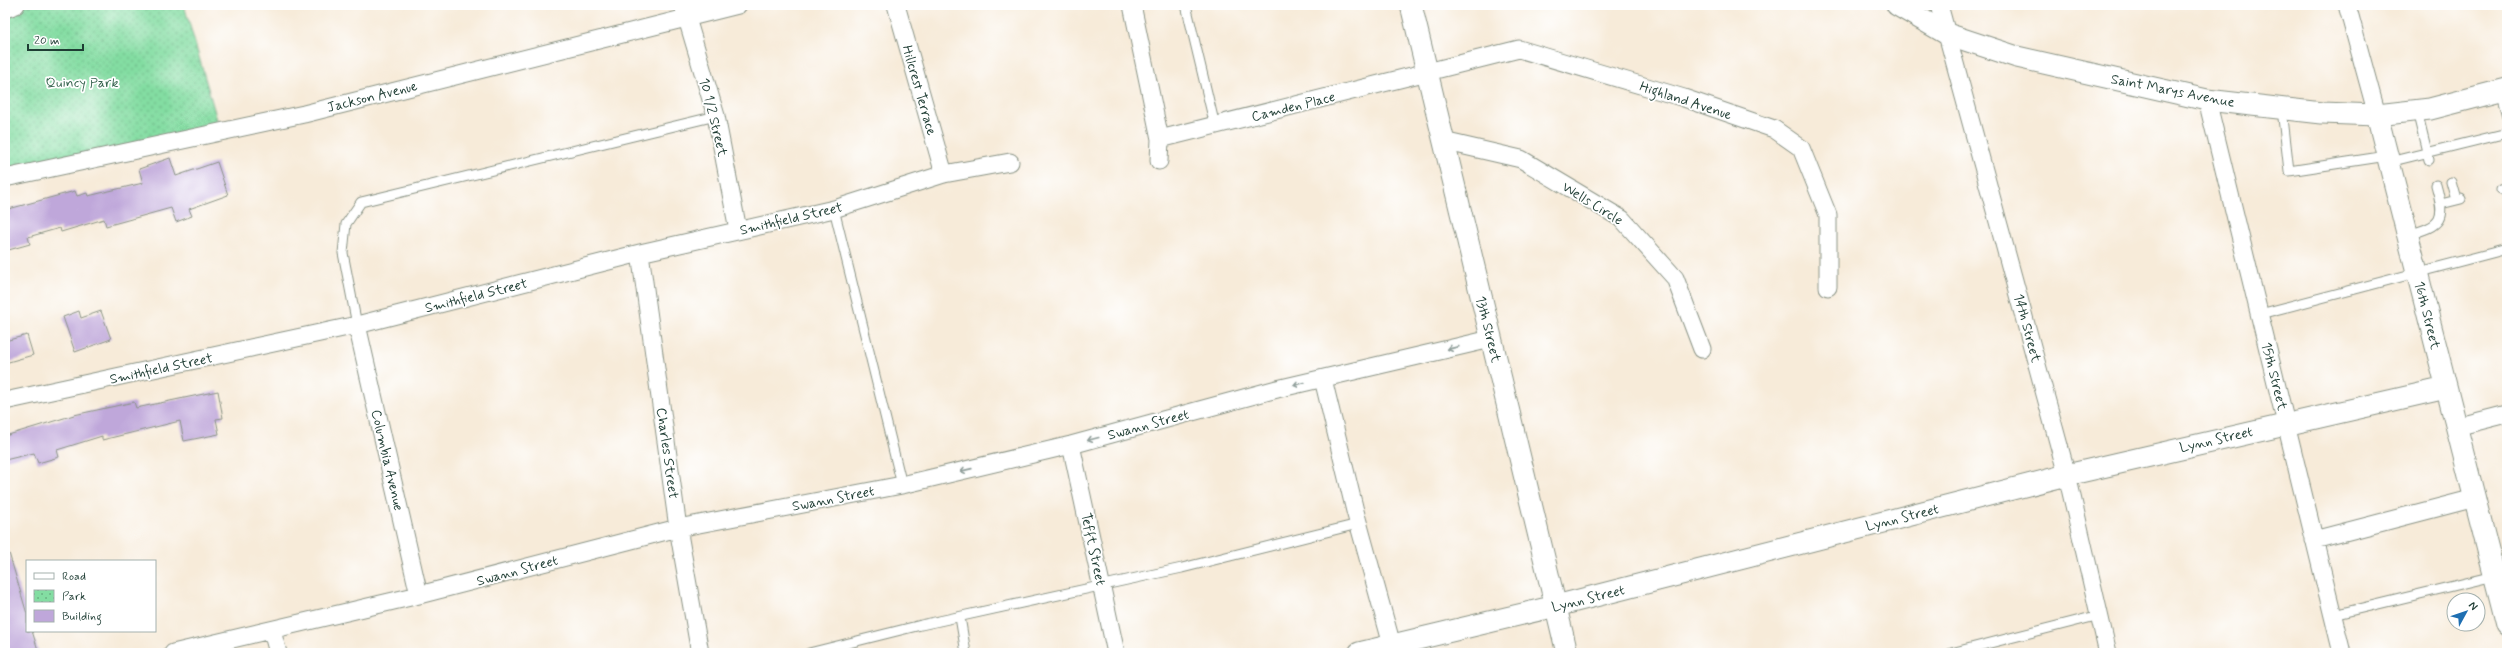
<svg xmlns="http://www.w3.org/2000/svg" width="2512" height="658" font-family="Mynerve,sans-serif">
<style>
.park{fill:url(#park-dots);stroke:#518d6b}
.building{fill:#bfa7da}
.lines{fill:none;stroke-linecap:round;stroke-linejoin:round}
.service-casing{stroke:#8b9486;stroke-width:11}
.minor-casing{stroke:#8b9486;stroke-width:19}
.tertiary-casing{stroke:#8b9486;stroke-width:23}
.service{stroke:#fff;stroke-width:9}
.minor{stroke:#fff;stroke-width:17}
.tertiary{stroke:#fff;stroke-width:21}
.oneway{stroke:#8f9e9a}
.labels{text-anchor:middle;stroke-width:3.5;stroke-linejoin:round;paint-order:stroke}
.park-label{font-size:14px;fill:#386550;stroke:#fff}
.street-label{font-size:14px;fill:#1f3d34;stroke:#fff}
</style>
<defs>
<pattern id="park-dots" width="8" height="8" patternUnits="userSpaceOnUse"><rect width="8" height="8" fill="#83dda2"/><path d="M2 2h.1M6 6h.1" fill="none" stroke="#6bb485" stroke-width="1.8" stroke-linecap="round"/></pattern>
</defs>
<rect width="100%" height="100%" fill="#fff"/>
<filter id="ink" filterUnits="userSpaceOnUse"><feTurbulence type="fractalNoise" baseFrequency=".025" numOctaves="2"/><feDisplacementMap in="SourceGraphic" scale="8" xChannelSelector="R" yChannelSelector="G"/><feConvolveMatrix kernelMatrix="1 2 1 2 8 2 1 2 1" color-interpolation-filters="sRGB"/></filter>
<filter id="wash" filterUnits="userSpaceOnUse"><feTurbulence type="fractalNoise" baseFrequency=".012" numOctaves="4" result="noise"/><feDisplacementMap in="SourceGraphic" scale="16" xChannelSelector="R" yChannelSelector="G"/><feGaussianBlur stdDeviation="0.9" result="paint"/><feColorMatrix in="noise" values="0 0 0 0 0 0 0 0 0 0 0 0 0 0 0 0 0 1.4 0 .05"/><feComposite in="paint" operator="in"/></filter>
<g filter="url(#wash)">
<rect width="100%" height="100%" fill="#f7ebd9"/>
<path class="park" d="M5 5H184L220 130 5 178Z"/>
<g id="blocks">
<path class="building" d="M170 158 176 176 217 162 228 195 189 209 192 216 176 222 171 208 106 226 104 219 61 232 60 228 28 237 30 244 5 251V210L75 191 77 196 87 193 88 196 143 183 139 169Z
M79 311 81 318 101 311 111 339 75 352 63 317Z
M27 335 33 355 5 363V341Z
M218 391 223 418 216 419 219 434 184 441 180 421 102 440V436L57 450 59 457 38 463 34 453 5 460V436L74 415 134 402 136 408Z
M5 553H9L27 614V631H32L39 653H7L5 645Z"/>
</g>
</g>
<g filter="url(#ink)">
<use href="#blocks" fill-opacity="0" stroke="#8b9486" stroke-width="1"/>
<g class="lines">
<g class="service-casing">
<path id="service" d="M1186 5 1215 126
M2500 91 2507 116
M2282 109 2289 171 2387 156
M2417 111 2429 160
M2389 162 2507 133
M2451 182 2456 200
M2501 190 2507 188
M2441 204 2461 199
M834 209 902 485
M2408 235C2442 225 2446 221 2436 185
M2260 314 2507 249
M357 325 343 253 346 224 361 202 716 116
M2333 615 2507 573
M960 617 966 653
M809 653 921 625 1182 568 1358 524
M1951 653 2100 615"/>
</g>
<g class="minor-casing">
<path id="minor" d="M683 5 716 116 738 230
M896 5 944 174
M1132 5 1160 139 1159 161
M1939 5 2067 475 2108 653
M2347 5 2377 115
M5 9 16 5
M2207 100 2342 653
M1160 139 1519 49 1684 98 1774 129 1801 148 1828 215V287
M1443 141 1521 159 1622 219 1675 278 1702 349
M5 178 304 114 738 5
M640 253 678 528 700 653
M357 325 419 595
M1323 379 1355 511 1392 645
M5 401 357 325 640 253 834 209 944 174 1010 162
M2456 427 2507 414
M1071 445 1116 653
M2314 540 2475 498
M272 631 278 653
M173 653 419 595 678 528 902 485 1071 445 1277 389 1491 339"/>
</g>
<g class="tertiary-casing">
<path id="tertiary" d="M1411 5 1567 653
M1897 5 1947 34 2017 57 2207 100 2322 113 2377 115 2430 109 2507 89
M2377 115 2507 625
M1359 653 1556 606 2067 475 2446 388"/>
</g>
<use href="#service" class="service"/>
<use href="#minor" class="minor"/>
<use href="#tertiary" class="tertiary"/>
</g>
<defs><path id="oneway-shaft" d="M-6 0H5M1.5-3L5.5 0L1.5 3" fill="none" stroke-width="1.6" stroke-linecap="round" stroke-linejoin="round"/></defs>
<g class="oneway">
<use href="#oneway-shaft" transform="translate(1453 348) rotate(167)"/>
<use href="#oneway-shaft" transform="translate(1299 384) rotate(167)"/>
<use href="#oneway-shaft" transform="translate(1093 439) rotate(165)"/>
<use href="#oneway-shaft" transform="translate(966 470) rotate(167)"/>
</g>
</g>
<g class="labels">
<g class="park-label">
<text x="82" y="87">Quincy Park</text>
</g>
<g class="street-label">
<text transform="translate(920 90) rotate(74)" y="5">Hillcrest Terrace</text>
<text transform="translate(2173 90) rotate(11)" y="5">Saint Marys Avenue</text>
<text transform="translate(372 96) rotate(-14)" y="5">Jackson Avenue</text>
<text transform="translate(1686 100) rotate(18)" y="5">Highland Avenue</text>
<text transform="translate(1293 106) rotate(-14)" y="5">Camden Place</text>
<text transform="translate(714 117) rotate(76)" y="5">10 1/2 Street</text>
<text transform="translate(1593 203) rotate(32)" y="5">Wells Circle</text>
<text transform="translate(791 218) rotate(-13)" y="5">Smithfield Street</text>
<text transform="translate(476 295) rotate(-14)" y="5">Smithfield Street</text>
<text transform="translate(2428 315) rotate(76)" y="5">16th Street</text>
<text transform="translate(2028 328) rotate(75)" y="5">14th Street</text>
<text transform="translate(1489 329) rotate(76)" y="5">13th Street</text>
<text transform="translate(161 368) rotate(-12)" y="5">Smithfield Street</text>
<text transform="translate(2275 376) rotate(76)" y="5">15th Street</text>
<text transform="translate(1148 424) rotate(-15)" y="5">Swann Street</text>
<text transform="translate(2216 439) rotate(-13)" y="5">Lynn Street</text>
<text transform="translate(668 453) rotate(82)" y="5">Charles Street</text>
<text transform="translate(388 460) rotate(77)" y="5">Columbia Avenue</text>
<text transform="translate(833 498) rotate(-11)" y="5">Swann Street</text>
<text transform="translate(1902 517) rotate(-14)" y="5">Lynn Street</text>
<text transform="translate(1094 549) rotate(78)" y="5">Tefft Street</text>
<text transform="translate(517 570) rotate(-15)" y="5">Swann Street</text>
<text transform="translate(1588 598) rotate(-14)" y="5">Lynn Street</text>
</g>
</g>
<rect width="2512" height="658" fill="none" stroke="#fff" stroke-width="20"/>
<rect x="26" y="560" width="130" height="72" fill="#ffffff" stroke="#a5b1ae"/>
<rect x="34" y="573" width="20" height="6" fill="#ffffff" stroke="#a5b1ae"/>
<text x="62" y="580" font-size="12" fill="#1f3d34">Road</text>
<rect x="34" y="590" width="20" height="12" fill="url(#park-dots)" stroke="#a5b1ae"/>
<text x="62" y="600" font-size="12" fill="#1f3d34">Park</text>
<rect x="34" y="610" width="20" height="12" fill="#bfa7da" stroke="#a5b1ae"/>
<text x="62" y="620" font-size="12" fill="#1f3d34">Building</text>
<g transform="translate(2466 612) rotate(50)"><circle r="19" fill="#ffffff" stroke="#a5b1ae"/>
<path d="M0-3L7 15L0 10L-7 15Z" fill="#1f6fb2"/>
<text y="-6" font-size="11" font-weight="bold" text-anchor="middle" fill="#1f3d34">N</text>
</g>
<path d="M28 44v6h55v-6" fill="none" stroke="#1f3d34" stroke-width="2"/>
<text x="34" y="44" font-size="12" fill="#1f3d34" stroke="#ffffff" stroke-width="3" paint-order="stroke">20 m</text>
</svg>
